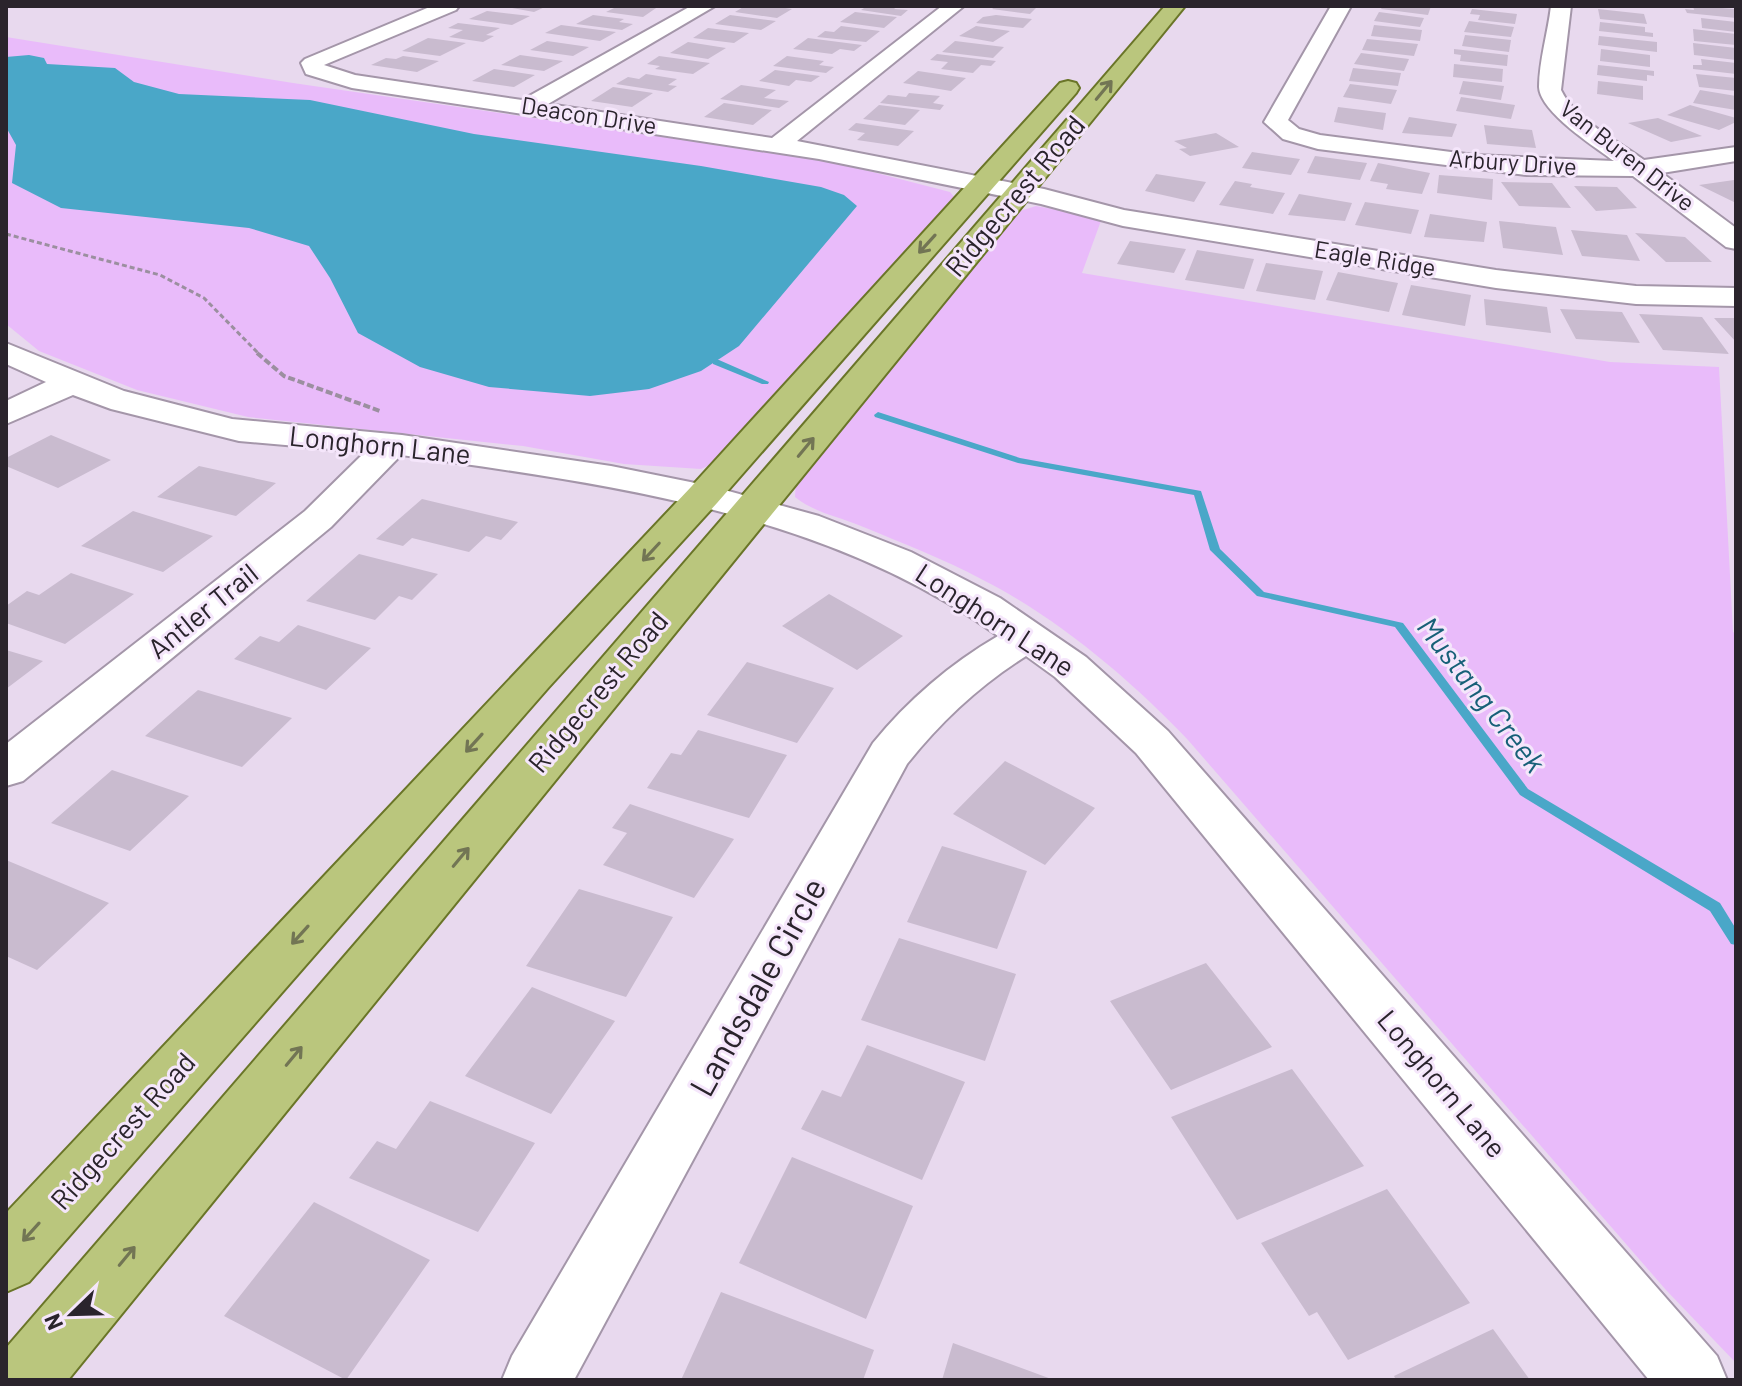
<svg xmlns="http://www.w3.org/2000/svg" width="1742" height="1386" font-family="Barlow,sans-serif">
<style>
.green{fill:#e9bbfa}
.water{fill:#4aa7c8}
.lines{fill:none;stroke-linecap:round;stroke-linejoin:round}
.stream{fill:#4aa7c8;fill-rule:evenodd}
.building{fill:#c9bbcf}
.minor-casing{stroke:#a496a9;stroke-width:4}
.major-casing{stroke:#6a7528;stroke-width:4}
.path-far1{stroke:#9b8f9f;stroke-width:3;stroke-dasharray:5 3;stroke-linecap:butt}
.path{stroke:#9b8f9f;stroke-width:4;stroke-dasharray:7 3;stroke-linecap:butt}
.minor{fill:#fff;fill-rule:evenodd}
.major{fill:#bac67d;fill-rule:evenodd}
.oneway{stroke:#727554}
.labels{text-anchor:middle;stroke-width:6;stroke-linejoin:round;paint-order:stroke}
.far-street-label{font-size:24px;fill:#2a242c;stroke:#f5e6fb}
.street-label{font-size:28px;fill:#2a242c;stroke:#f5e6fb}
.water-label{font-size:30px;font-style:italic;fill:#176078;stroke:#f5e6fb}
.near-street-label{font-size:34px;fill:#2a242c;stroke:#f5e6fb}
</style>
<rect width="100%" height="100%" fill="#e8d9ee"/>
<path class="green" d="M6 37 293 83 830 161 950 192 955 198 718 461 701 469 624 464 523 446 248 417 137 390 39 351 6 324Z
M1036 206 1102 218 1082 273 1610 362 1719 367 1733 632 1736 634V1363L1666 1290 1188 740C1131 680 1058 618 983 580 944 559 902 543 861 526 837 516 815 513 795 497L796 481 1014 213Z"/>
<path class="water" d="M29 55 44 58 47 64 115 68 134 82 179 94 310 100 474 134 701 166 821 187 844 195 857 206 739 346 701 371 649 389 590 396 489 387 420 367 358 333 330 278 309 246 249 228 61 208 12 183 16 145 6 127V57Z"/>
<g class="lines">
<path class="stream" d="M713 360H719L769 382 768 384H762L713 364Z
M878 412 1020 458 1201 491 1220 549 1264 592 1403 623 1528 789 1720 903 1736 929V945L1731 944 1710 911 1520 795 1395 627 1257 596 1210 550 1194 495 1018 463 875 417 874 415Z"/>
</g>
<path class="building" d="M502 6H547L534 12Z
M618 6H659L643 17 606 12Z
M745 6H772L792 9 777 18 735 12Z
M867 6H898L894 9 908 10 901 16 861 10Z
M996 6H1038L1030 14 992 9Z
M1383 6H1431L1428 15 1381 9Z
M1693 6 1736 9V18L1687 13 1685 9 1694 10Z
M1472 9 1517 14 1515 24 1478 20 1480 15 1470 14Z
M1598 9 1644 14 1647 24 1600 19Z
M487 11 530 16 512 25 469 19Z
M855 12 897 17 884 28 840 22Z
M1379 12 1424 18 1420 27 1374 21Z
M593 15 624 19 619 22 633 24 622 30 576 24Z
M730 15 776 21 761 30 715 24Z
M996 15 1032 19 1023 28 976 23 983 17Z
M1701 18 1736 22V32L1702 28Z
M1469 21 1514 27 1511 37 1464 32Z
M1600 22 1645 27V32L1653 33V37L1599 31Z
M458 23 500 28 486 35 494 36 483 42 449 37 463 30 448 28Z
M561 25 616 32 600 41 545 33Z
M1374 25 1422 30 1420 41 1371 36Z
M841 26 880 31 866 42 817 37 825 31 834 32Z
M976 26 1010 31 993 42 959 36Z
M708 28 749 33 734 43 693 38Z
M1693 29 1736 34V45L1694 41Z
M1465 35 1511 40 1509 52 1462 46Z
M1599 36 1657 42V52L1598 45Z
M428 38 466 43 440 56 402 51Z
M808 38 862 45 854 51 840 49 832 54 793 49Z
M1367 39 1418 44 1414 56 1362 50Z
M547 41 589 47 573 56 530 50Z
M955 41 1004 47 993 58 942 52Z
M688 42 726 48 708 59 670 53Z
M1693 43 1736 48V60L1694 55Z
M1454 49 1508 55 1507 66 1460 61 1461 55 1454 54Z
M1601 49 1650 55V67L1600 61Z
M1361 53 1409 59 1404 71 1354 64Z
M937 54 996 61 991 66 981 65 973 73 941 69 948 62 930 60Z
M520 55 563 61 544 71 501 65Z
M403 56 439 61 417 72 371 65 386 58 396 59Z
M659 56 710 63 693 74 655 69 660 66 647 64Z
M787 56 824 61 819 65 834 67 826 73 773 66Z
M1701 59 1736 63V74L1693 69V65H1702Z
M1454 64 1503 69 1502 82 1453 77Z
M1598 65 1654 71V76L1647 75V81L1597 75Z
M1353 68 1401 73 1398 86 1349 81Z
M494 69 535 75 514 87 472 81Z
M775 70 820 76 811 82 796 80 789 86 759 81Z
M918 71 966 78 951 91 903 83Z
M646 74 677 79 668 85 677 86 668 92 616 84 628 77 639 79Z
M1696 74 1736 78V91L1699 87Z
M1463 81 1504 86 1501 100 1459 94Z
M1598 81 1643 86V100L1597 94Z
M1350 84 1397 90 1391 104 1343 97Z
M741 85 776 90 764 98 789 101 779 108 720 99Z
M613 87 653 93 632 107 591 101Z
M1700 90 1736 96V110L1693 103Z
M909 93 940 96 933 103 944 105 940 110 880 103 888 95 906 97Z
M1461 97 1515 105 1511 119 1456 111Z
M724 103 772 110 753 125 704 117Z
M879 105 920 110 905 125 863 119Z
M1690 105 1736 118V122L1719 130 1667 115Z
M1338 107 1386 113 1383 130 1334 122Z
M1409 117 1457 124 1452 137 1402 133Z
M1658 118 1702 136 1671 142 1628 123Z
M856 123 914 131 898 146 857 140 865 133 848 130Z
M1484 125 1532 130 1536 148 1487 144Z
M1216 133 1239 147 1190 156 1179 149 1187 148 1174 141Z
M1252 152 1300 159 1291 175 1242 168Z
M1315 156 1367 163 1360 180 1307 173Z
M1378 163 1430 173 1422 194 1386 189 1388 184 1370 181Z
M1156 174 1206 182 1194 202 1145 191Z
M1439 175 1493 179 1492 200 1437 193Z
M1734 180 1736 203 1699 185Z
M1235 181 1252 184 1250 187 1285 193 1273 214 1219 205Z
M1501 182 1552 183 1571 208 1519 206Z
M1574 186 1617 187 1637 208 1596 211Z
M1299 194 1352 203 1345 221 1288 215Z
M1365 202 1419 210 1411 234 1355 225Z
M1430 214 1487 222 1484 242 1424 237Z
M1499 221 1556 227 1563 255 1503 248Z
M1571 230 1627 235 1640 261 1582 256Z
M1635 233 1685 237 1712 262H1666Z
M1130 241 1186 249 1174 273 1117 264Z
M1197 250 1254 259 1244 289 1185 280Z
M1266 263 1323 271 1315 300 1256 291Z
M1338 272 1398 283 1389 312 1326 300Z
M1411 285 1471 295 1465 326 1402 315Z
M1484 299 1547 307 1551 333 1486 325Z
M1560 309 1622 312 1640 343 1576 339Z
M1639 314 1702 317 1729 354 1663 350Z
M1714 318H1736V342Z
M51 435 111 460 58 488 6 466V458Z
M199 466 276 483 236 516 157 497Z
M422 499 518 522 501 540 486 536 469 552 412 538 403 546 376 539Z
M133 511 213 536 163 572 81 546Z
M359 554 438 574 412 600 399 596 375 620 306 601Z
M71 573 134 594 65 644 6 623V606L27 591 39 595Z
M829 594 903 636 857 670 782 626Z
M298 625 371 648 326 690 234 659 260 636 279 642Z
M6 650 43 661 6 689Z
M747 662 834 688 797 743 707 715Z
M198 690 292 718 242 767 145 736Z
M698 730 787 755 749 818 647 788 671 753 681 755Z
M1005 761 1095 808 1045 865 953 814Z
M112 770 189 796 130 851 51 823Z
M630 804 734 839 694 898 603 865 627 833 612 828Z
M942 846 1027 871 997 949 907 922Z
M6 860 109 903 37 970 6 956Z
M579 889 673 917 626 997 526 966Z
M899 938 1016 974 985 1061 861 1020Z
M1206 963 1272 1047 1171 1090 1110 1001Z
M532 987 615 1021 551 1114 465 1076Z
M867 1045 965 1082 922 1180 801 1129 822 1090 841 1097Z
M1292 1069 1364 1166 1237 1220 1171 1117Z
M430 1101 535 1143 478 1232 349 1178 377 1141 396 1149Z
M792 1157 913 1206 866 1319 739 1263Z
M1387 1189 1470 1303 1348 1360 1317 1312 1309 1316 1261 1243Z
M314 1202 430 1260 346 1380 224 1316Z
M721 1292 874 1350 863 1380H681Z
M1493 1329 1530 1380H1396L1394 1376Z
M953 1343 1054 1380H942Z"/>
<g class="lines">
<g class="minor-casing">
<path id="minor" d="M432 6H459L456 10 324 65 355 75 522 100 691 6H715L548 104 772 138 942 6H964L797 141 1044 189 1124 210 1496 270 1636 286 1736 288V306L1636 304 1496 288 1123 226 1041 204 819 159 352 88 306 74 301 63 305 59Z
M1331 6H1351L1288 120 1299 129 1320 135 1474 155 1614 161C1595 147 1540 112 1539 87 1539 61 1548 32 1551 6H1571L1561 90C1575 120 1618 141 1644 160L1736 147V161L1662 173 1736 228V249L1726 247 1633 176 1527 175 1318 149 1283 139 1264 122Z
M6 343 124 391 232 419 402 435 611 466 710 486 819 516 911 552 1000 598 1086 657 1168 731 1717 1356 1727 1380H1649L1136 753 1055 677 1026 656C980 685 941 721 907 764L574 1380H502L512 1356 873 743C908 700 950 664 998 636 826 511 606 484 401 455L331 527 23 781 6 786V744L305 511 365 452 239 441 111 409 73 395 6 424V401L46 382 6 364Z"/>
</g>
<g class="major-casing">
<path id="major" d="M1165 6H1185L68 1380H6V1348Z
M1068 81 1076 83 1079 88 1076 93 717 503 548 688 29 1282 6 1292V1213L691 487 1060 83Z"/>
</g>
<path class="path-far1" d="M6 234 160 275 204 298 260 355"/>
<path class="path" d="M257 353 284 376 380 411"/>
<use href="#minor" class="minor"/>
<use href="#major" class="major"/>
</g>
<defs><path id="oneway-shaft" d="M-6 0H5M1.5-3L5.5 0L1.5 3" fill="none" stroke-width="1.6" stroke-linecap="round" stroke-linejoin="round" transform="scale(2)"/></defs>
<g class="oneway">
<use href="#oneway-shaft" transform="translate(1104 90) rotate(-50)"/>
<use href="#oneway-shaft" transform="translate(927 244) rotate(132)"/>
<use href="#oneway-shaft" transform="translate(806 447) rotate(-50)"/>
<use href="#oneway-shaft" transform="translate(651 552) rotate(133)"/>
<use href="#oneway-shaft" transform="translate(474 743) rotate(132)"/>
<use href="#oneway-shaft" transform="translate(461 857) rotate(-50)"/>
<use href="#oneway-shaft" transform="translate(300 935) rotate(132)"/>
<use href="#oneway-shaft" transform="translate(294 1056) rotate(-50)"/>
<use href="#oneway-shaft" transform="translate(31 1232) rotate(132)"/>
<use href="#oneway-shaft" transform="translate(127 1256) rotate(-50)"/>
</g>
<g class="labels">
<g class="far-street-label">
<text transform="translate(589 116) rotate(9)" y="8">Deacon Drive</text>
<text transform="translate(1627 156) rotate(38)" y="8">Van Buren Drive</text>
<text transform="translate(1513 163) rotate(4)" y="8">Arbury Drive</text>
<text transform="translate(1375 259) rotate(9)" y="8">Eagle Ridge</text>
</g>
<g class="street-label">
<text transform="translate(1015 196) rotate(-50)" y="10">Ridgecrest Road</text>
<text transform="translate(380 445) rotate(6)" y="10">Longhorn Lane</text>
<text transform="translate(203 611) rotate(-39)" y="10">Antler Trail</text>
<text transform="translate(995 620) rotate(33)" y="10">Longhorn Lane</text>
<text transform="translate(598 692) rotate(-50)" y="10">Ridgecrest Road</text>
<text transform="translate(1442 1084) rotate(50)" y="10">Longhorn Lane</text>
<text transform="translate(123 1131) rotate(-48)" y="10">Ridgecrest Road</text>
</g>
<g class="water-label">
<text transform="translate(1481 695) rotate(52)" y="10">Mustang Creek</text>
</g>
<g class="near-street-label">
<text transform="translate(758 987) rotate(-61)" y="12">Landsdale Circle</text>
</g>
</g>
<rect width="1742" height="1386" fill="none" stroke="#2a242c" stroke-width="16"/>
<g transform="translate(72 1314) rotate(247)" stroke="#f5e6fb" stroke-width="6" paint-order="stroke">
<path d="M0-6L14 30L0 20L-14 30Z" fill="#2a242c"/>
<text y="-12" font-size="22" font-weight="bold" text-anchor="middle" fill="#2a242c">N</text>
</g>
</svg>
